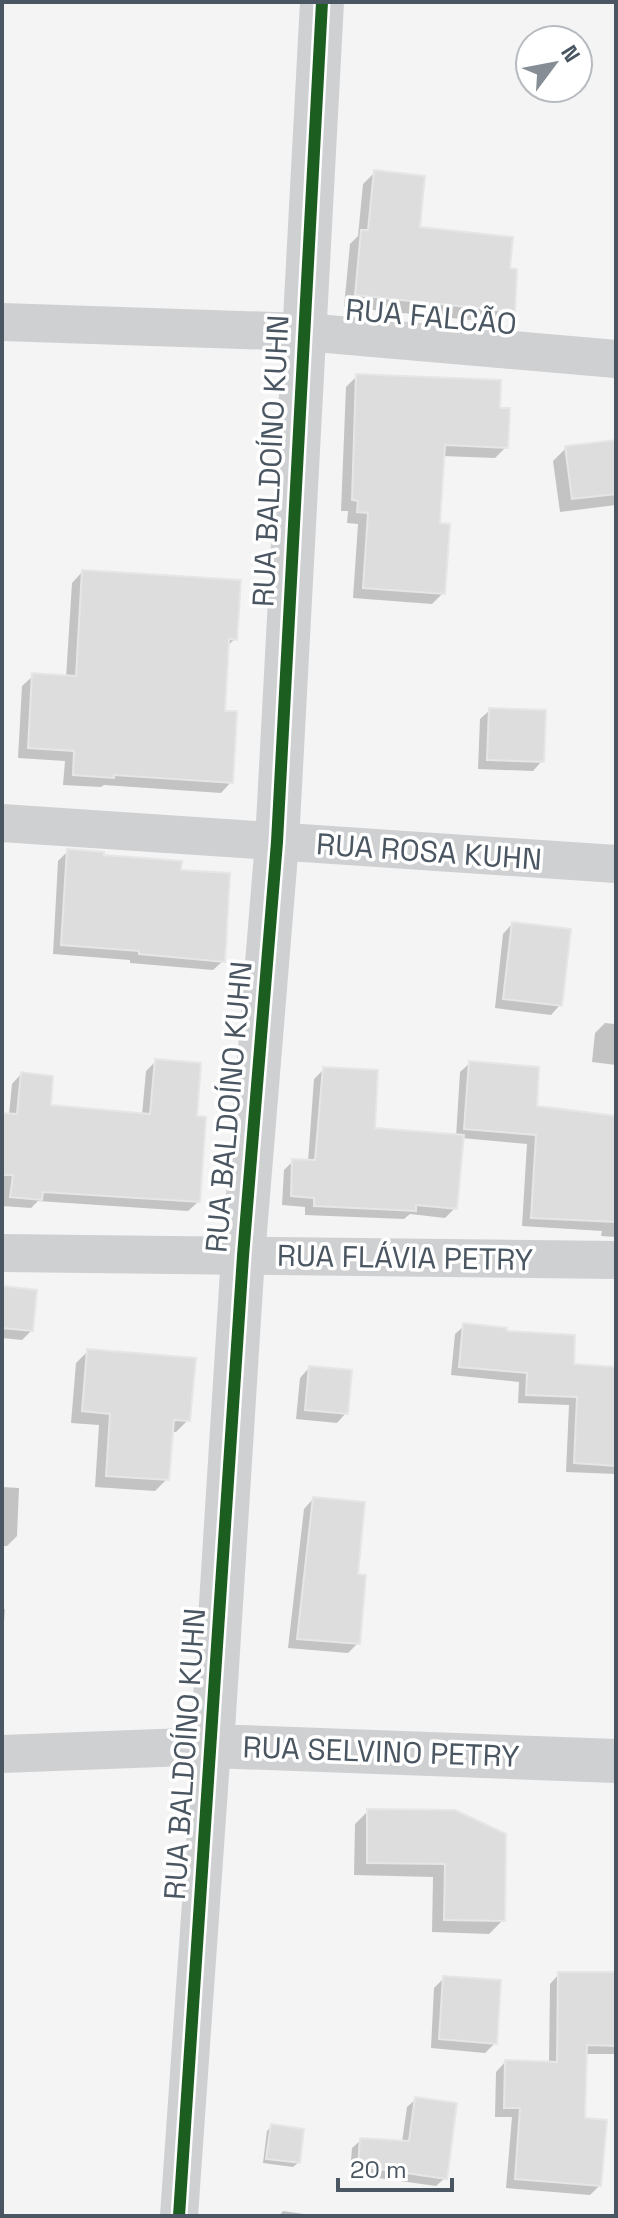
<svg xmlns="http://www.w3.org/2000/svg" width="618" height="2218" font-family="'Space Grotesk',sans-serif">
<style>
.shadow{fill:#0003}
.building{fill:#ddddde;stroke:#e5e6e7;stroke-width:2}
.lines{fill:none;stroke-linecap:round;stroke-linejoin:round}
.minor{stroke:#ced0d2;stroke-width:38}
.tertiary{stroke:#ced0d2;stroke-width:44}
.cycleway-casing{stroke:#fff;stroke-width:17}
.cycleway{stroke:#1b5e20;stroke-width:12}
.labels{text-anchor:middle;stroke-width:7;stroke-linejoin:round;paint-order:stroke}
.street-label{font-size:30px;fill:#4a5661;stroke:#fff}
</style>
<rect width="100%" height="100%" fill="#f4f4f4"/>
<path class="shadow" d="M375 172 418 229 508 270 513 311 501 323 344 307 350 244 358 236 363 184Z
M357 376 497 410 506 447 495 458 442 456 438 525 443 593 432 604 353 598 358 524 347 523 348 511H341L346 387Z
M616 442V505L560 512 553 461 566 448Z
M82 572 235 639 226 647 222 712 231 782 221 793 104 785 101 787 63 785 65 761 18 758 22 686 33 676 66 678 72 583Z
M490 710 542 761 533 771 478 769 480 719Z
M68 851 179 872 223 961 213 970 130 963V960L53 954 58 861Z
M512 924 560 1005 551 1015 495 1008 503 934Z
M616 953V1065L592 1062 595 1033 605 1023 614 1024Z
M156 1061 194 1118 198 1202 188 1211 38 1201 31 1208 2 1206 4 1184H2V1115H9L12 1084 21 1074 48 1107 142 1115 146 1071Z
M470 1063 534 1107 616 1118V1237L601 1236 602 1231 522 1226 527 1144 462 1138 455 1208 445 1218 410 1214 404 1219 305 1215V1207L282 1205 284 1170 293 1161 308 1162 314 1079 324 1069 373 1130 456 1137 460 1072Z
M2 1288 32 1330 22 1340 2 1338Z
M464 1326 572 1366 616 1369V1474L566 1472 569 1405 518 1403 519 1382 451 1375 455 1334Z
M88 1351 188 1420 176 1432H171L167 1479 155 1491 95 1487 99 1425 71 1423 76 1363Z
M309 1368 346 1413 337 1423 296 1419 300 1378Z
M2 1487 19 1488 17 1536 7 1546H2Z
M313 1499 356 1576 358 1643 348 1653 288 1648 304 1509Z
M2 1609H5L2 1648Z
M368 1811 455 1812 503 1920 489 1934 432 1932 433 1877 354 1875 355 1824Z
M559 1974H616V2054H584L583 2120 599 2186 590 2195 506 2188 512 2117H495L496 2072 505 2062 549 2064 550 1984Z
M444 1978 495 2043 485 2053 431 2048 434 1988Z
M416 2099 445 2178 436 2186 350 2174 352 2148 361 2140 402 2142 407 2107Z
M272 2126 298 2163 293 2167 263 2163 267 2131Z
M283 2211 311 2215V2216H279Z"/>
<path class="building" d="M374 170 425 176 420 227 513 237 510 268 517 269 515 312 355 295 361 230H368Z
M356 374 501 380 500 408H510L508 448 445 445 440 523 450 524 445 594 363 588 368 513 357 512 358 501 352 500Z
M616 440V494L572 499 565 446Z
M82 570 241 580 237 640 229 639 225 711H237L233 783 114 775V778L73 775 74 751 28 748 32 673 76 676Z
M489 708 546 710 544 762 487 760Z
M67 849 104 852V855L182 861 181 870 230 873 225 962 139 954V951L61 945Z
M512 922 571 929 562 1006 503 999Z
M155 1059 201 1063 197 1116 206 1117 200 1202 43 1192 42 1200 10 1197 13 1175H2V1113L17 1114 21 1072 53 1076 51 1105 150 1114Z
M469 1061 539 1067 537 1106 616 1116V1222L531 1218 536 1135 464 1129Z
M323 1067 378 1070 375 1128 464 1135 457 1209 416 1205V1211L314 1206V1198L291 1196 292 1159 315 1160Z
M2 1286 37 1290 33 1331 2 1328Z
M463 1323 507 1328V1331L575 1335 574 1364 616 1367V1466L574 1463 577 1397 526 1395 527 1373 459 1367Z
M87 1349 196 1358 190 1421 174 1420 169 1480 106 1476 110 1414 82 1411Z
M309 1366 352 1370 348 1414 305 1410Z
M313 1497 365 1502 358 1574 366 1575 360 1644 297 1639Z
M367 1809 455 1810 506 1834 505 1921 444 1920 445 1864 367 1863Z
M558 1972H616V2046L587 2045 585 2118 607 2120 601 2186 515 2179 520 2108H504L505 2060 557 2062Z
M443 1976 501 1980 497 2044 439 2039Z
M415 2097 457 2103 447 2179 358 2166 360 2138 409 2141Z
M271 2124 304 2129 300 2163 266 2159Z"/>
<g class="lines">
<path class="minor" d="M2 322 304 332 616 359
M2 823 616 864
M2 1253 616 1260
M2 1754 212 1746 179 2216"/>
<path class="tertiary" d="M322 2 277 842 243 1256 212 1746 616 1761"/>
<g class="cycleway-casing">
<path id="cycleway" d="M179 2216 243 1256 277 842 322 2"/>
</g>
<use href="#cycleway" class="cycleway"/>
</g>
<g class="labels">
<g class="street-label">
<text transform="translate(431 317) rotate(5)" y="10">RUA FALCÃO</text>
<text transform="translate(271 461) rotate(-87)" y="10">RUA BALDOÍNO KUHN</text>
<text transform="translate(429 852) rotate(4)" y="10">RUA ROSA KUHN</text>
<text transform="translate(229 1107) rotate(-85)" y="10">RUA BALDOÍNO KUHN</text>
<text transform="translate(405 1258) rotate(1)" y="10">RUA FLÁVIA PETRY</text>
<text transform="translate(381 1752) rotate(2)" y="10">RUA SELVINO PETRY</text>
<text transform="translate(185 1754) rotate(-86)" y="10">RUA BALDOÍNO KUHN</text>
</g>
</g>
<rect width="618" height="2218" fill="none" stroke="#4a5661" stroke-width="8"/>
<g transform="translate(554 64) rotate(58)"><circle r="38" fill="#ffffff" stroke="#b7bbc0" stroke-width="2"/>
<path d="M0-6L14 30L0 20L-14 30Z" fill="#868d94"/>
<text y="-12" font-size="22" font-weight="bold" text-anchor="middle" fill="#4a5661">N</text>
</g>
<path d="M338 2178v12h114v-12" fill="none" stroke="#4a5661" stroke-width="4"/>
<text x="350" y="2178" font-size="24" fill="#4a5661" stroke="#ffffff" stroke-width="6" paint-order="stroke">20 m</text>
</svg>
